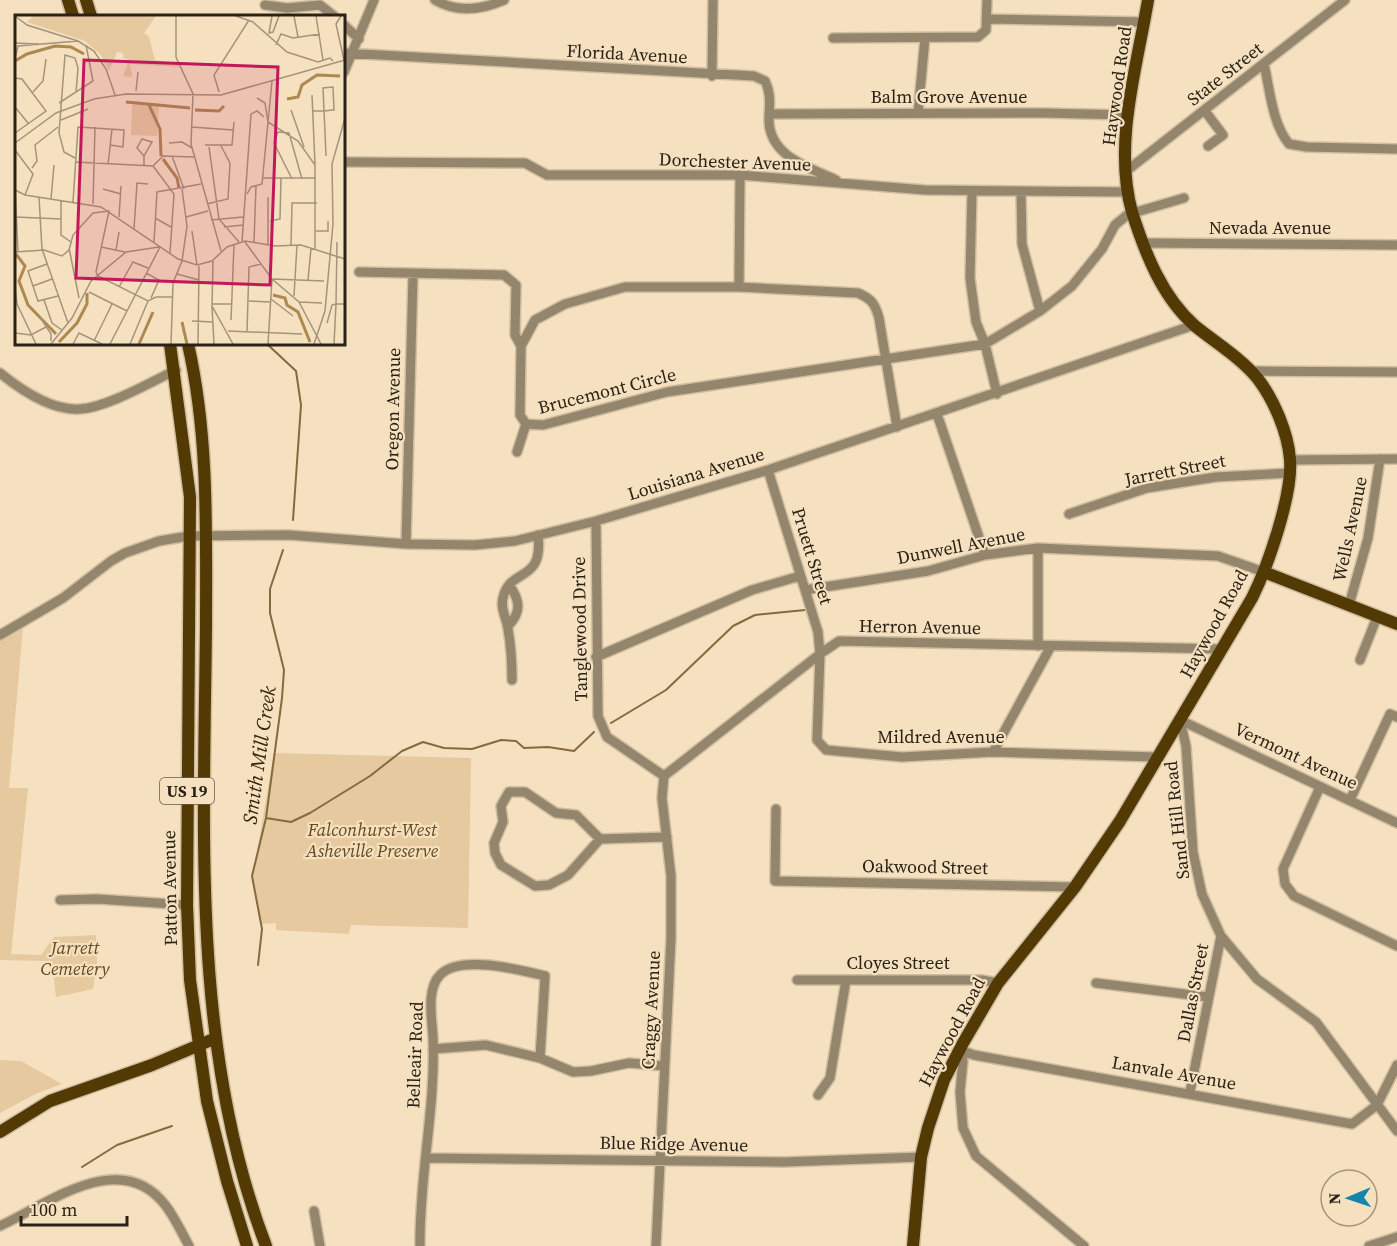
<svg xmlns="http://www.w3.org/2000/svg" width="1397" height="1246" font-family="'Source Serif 4',serif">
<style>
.green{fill:#e6c99e}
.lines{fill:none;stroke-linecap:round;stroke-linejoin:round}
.stream{stroke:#856a3f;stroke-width:2}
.minor-casing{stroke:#d0bea1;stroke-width:12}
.major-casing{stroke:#d0bea1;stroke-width:15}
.minor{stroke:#94856d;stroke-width:9}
.major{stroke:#533904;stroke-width:12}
.labels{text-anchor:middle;stroke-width:4.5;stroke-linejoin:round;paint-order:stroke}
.shield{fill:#f5e0bf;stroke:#675b49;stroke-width:1.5}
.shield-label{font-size:16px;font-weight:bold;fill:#2a2216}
.street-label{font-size:18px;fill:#2a2216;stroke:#f5e0bf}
.park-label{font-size:18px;font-style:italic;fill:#644a1e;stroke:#f5e0bf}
.water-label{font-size:20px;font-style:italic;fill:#35260b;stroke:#f5e0bf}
.inset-river{fill:none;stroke:#ac8950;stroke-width:3}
.inset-road{fill:none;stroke:#a4947b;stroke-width:1.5}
.view{fill:#c2185b;fill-opacity:0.15;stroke:#c2185b;stroke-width:3}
.inset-edge{fill:none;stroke:#2a2216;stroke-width:3}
</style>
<rect width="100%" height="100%" fill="#f5e0bf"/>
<path class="green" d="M23 627 9 788H28L11 954 41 955 54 937 96 935 97 961 93 989 56 997 52 961 0 960V641Z
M274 753 471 758 468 928 351 925 349 934 276 930V923L261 924 252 881Z
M0 1060 21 1061 62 1084 35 1094 0 1113Z"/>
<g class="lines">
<path class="stream" d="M267 344 296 371 301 405 293 520
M611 723 666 690 733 626 755 615 805 610
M266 818 291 822 310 813 370 776 402 751 423 742 444 748 472 749 501 740 516 741 524 748 548 747 574 751 594 732
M258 965 262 929 252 876 266 818 282 698 284 670 270 613V589L283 550
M82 1167 117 1145 172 1126"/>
<g class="minor-casing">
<path id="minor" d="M435 0C457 13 481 10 504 0
M265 5 287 8 320 5 334 16
M988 19 1145 22
M344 25 359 39
M833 38 978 37 986 30 987 0
M344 53 754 76 765 81C772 95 769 107 769 122 771 157 809 167 836 180
M1264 64C1270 90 1272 123 1289 144L1307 147 1397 149
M344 72 374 0
M712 76 713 0
M1205 111 1223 135 1208 146
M918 113 925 38
M769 114 1043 113 1129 115
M344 162 525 163 547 175H740L925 190 1128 192
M1125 172 1345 0
M972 192 970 278 976 322 985 344 997 394
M1021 192 1022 244 1040 311
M1133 213 1184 198
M1143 243 1397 245
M359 272 504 275 516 285 515 335 521 346
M739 287 740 175
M1250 371 1397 372
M0 373C21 390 52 411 80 409 106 408 151 382 176 370
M937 414 985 555
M526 424 543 425 667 392 985 344 1040 311 1072 286 1102 249 1115 225 1132 211
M526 424 520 415 521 346 535 320 565 304 625 287H739L858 293C872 299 875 304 879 318L897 427
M517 452 526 424
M1290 460 1397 459
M768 470 818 632 820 654 817 740 826 750 902 757 993 752 1157 757
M1069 514 1147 488 1216 477 1290 473
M596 521 598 716 607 737 664 776
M406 544 413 275
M805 590 928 571 985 555 1038 548 1218 556 1264 572
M1349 605 1368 538 1380 459
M508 626C522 612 520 600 509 585
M0 635 63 598 111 561 125 553 159 541 189 536 289 535 406 544 475 545 515 541 596 521 768 470 1194 325
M1038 646V548
M596 657 752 590 800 576
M1360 660 1377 617
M512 680C512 663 511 646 508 629 507 619 500 609 503 598 509 567 544 584 538 535
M1180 720 1186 746 1193 852 1202 894 1221 936 1257 979 1316 1022 1397 1131
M1180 720 1397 823
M993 752 1051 646
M664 776 820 654 839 641 1222 649
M1320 787 1283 869 1285 884 1294 896 1397 946
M1350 800 1390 714 1397 717
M776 809 775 881 1075 887
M600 839 568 875 549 885 535 886 501 865 495 853 494 843 503 822 501 806 509 792H525L556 813 576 815 600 839 667 837
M60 900 97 899 187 905
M797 980H982L998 983
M1096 983 1208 997
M433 1049 486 1045 540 1058 573 1072 591 1071 629 1063 664 1066
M960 1050 974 1055 1352 1124 1377 1105 1397 1065
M960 1050 963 1061 960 1092 963 1128 976 1156 1084 1246
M1190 1092 1221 936
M818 1095 830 1078 846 980
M426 1158 784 1162 921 1157
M314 1211 320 1246
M0 1226C48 1204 121 1146 166 1206 175 1218 182 1233 189 1246
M420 1246C419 1176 436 1107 433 1037 432 1020 426 989 440 975 460 954 520 970 545 976L540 1058
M656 1246 671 938V876L662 798 664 776
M1369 1246 1397 1237"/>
</g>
<g class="major-casing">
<path id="major" d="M68 0 73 16
M86 0 91 16
M170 344 190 497 187 905 190 980 207 1101 227 1181 247 1246
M188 344C209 436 206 532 206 626 204 831 191 1051 266 1246
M1264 572 1397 624
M0 1132 50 1101 152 1065 216 1038
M913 1246 921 1157 928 1128 944 1080 963 1043 998 983 1075 887 1120 821 1252 598C1268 566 1293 494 1290 459 1288 433 1274 400 1258 379 1241 358 1216 343 1195 326 1162 297 1145 253 1132 212 1113 144 1137 67 1148 0"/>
</g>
<use href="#minor" class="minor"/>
<use href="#major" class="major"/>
</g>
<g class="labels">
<rect class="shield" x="160" y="778" width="54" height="26" rx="4.5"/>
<g class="shield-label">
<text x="187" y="797">US 19</text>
</g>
<g class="street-label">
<text transform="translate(627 54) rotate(3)" y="6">Florida Avenue</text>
<text transform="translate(1225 74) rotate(-38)" y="6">State Street</text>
<text transform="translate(1117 86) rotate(-82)" y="6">Haywood Road</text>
<text x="949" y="103">Balm Grove Avenue</text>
<text transform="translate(735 162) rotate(2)" y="6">Dorchester Avenue</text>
<text x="1270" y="234">Nevada Avenue</text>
<text transform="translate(607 391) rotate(-14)" y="6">Brucemont Circle</text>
<text transform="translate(393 409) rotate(-89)" y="6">Oregon Avenue</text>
<text transform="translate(1175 470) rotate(-11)" y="6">Jarrett Street</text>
<text transform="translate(696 474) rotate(-17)" y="6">Louisiana Avenue</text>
<text transform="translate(1350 529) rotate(-78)" y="6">Wells Avenue</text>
<text transform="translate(961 546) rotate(-11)" y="6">Dunwell Avenue</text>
<text transform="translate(812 556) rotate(73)" y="6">Pruett Street</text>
<text transform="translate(1214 624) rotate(-61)" y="6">Haywood Road</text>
<text transform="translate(920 627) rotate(1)" y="6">Herron Avenue</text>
<text transform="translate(580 629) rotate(-91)" y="6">Tanglewood Drive</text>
<text x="941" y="743">Mildred Avenue</text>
<text transform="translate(1296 756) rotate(25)" y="6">Vermont Avenue</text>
<text transform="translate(1177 820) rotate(-96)" y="6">Sand Hill Road</text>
<text transform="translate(925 867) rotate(1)" y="6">Oakwood Street</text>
<text transform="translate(170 888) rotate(-91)" y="6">Patton Avenue</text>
<text x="898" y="969">Cloyes Street</text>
<text transform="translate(1193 993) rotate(-79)" y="6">Dallas Street</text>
<text transform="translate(651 1010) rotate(-87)" y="6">Craggy Avenue</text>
<text transform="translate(952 1032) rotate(-62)" y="6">Haywood Road</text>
<text transform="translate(415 1055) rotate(-88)" y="6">Belleair Road</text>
<text transform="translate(1174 1073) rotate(10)" y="6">Lanvale Avenue</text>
<text transform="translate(674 1144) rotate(1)" y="6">Blue Ridge Avenue</text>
</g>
<g class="park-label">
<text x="372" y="836">Falconhurst-West<tspan x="372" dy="21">Asheville Preserve</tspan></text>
<text x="75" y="954">Jarrett<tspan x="75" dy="21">Cemetery</tspan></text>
</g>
<g class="water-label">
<text transform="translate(259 755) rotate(-82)" y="7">Smith Mill Creek</text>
</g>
</g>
<g transform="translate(15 15)">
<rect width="330" height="330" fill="#f5e0bf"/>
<path d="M19 1H141L129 18 134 22 140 45 163 48 165 52 115 49 117 62 108 61 114 45 108 43V38L102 37 94 56 85 39 70 26 12 7ZM125 87 144 91 142 121 116 120 117 90Z" fill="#e6c99e"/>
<path class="inset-river" d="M0 46 12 39 40 31 56 32 69 39M272 84 283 82 287 70 302 60 325 61M111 87 175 93M134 90 145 114 146 141M180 95 204 96 209 91M148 144 162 163 164 173M1 239 10 251 4 266 13 290 41 319M258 280 270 283 272 290 283 297 295 327M167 307 172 329M44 327 62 308 72 289V278M124 329 138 297"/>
<path class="inset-road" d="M0 1 12 10 63 26 79 36 91 54 100 80M161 1V42L178 79 176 129 206 236M221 1 238 7 272 37 303 47 315 43 318 46M257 1 254 18 258 17 264 1M279 1 283 22M301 1 308 45M326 1 321 9 329 45M0 28 23 29M261 30 266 19 278 23 305 19M0 43 3 31 63 26M0 63 7 64 31 96 0 118M121 76 123 57M18 77 28 66 31 44M204 77 199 60 234 5M297 80 300 149M242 83 250 88 253 107 283 126 300 150V234M44 88 78 66 71 30M0 92 13 108M276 95 289 132M297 96H309L317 95H319L318 72 308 73 309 96 310 117 311 141M46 105 73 94M176 112 218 115M0 128 41 98 79 84 111 79 206 80 330 45M154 128 167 127 177 133M190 130H217L219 107M194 132 204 204 224 227M0 135 18 159 10 180M157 141 169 174M60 143 49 137 44 118 50 40 60 43 63 53 61 78M60 147 138 151M93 150 97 114M129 151V141L137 127 127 124 122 133 129 141M138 151 159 179 155 238M138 151 148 141 179 142M17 153 22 146 20 130 43 112M247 163H301M277 164 259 128 263 117 274 118 287 164M88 174 106 179M167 174 172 211 167 246M0 175 3 236M0 175 10 180 86 192 163 244 182 250 197 246 212 232 230 226 260 231 286 230 330 244M232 179 236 172 247 169 257 66M24 182 27 234 53 308M253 182V230M36 184 39 150M46 186V220L56 227M58 187 63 112 109 115 108 132 95 130M78 189 80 112M192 189 213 184 215 148 206 131M0 202 46 204M104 202 106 171M171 202 193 196M140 203 156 212M196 205 228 202M255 206 265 204 266 163M209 212 228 210M119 214 122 168 133 169M177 216 182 250M301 216H313V206M139 227 142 177 186 169M227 227 236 99 242 96 249 102M230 227 257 264 284 287 306 329M239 227 241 171M276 230 277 188H302M86 232 110 237M54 233 64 283M101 235 104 217M0 237 29 235 47 241 54 235 58 220 78 198 94 196 81 257 83 261 133 286 141 282H157M198 246 197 291 218 329M32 249 13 256 23 286 43 281M131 258 144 265 136 283M162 259 184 265M258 264 309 266M293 265 296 233M18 271 37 264M104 272 118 247 133 253M0 273 2 289 21 329M74 277 112 296M279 281 282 230M256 284 278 301M29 285 37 308 47 315M234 286 255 287M284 287 307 288M197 289H216M321 289 322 227M197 292 199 329M25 302 36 319V326M216 305 219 230M177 306 198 307M312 308 317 290 321 289M213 316 287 319M232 316 234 252 246 249M0 318 16 320 31 312M79 326 97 289M36 329 57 303 76 266 111 237 144 232M58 329 64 318 87 329M95 329 145 232M115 329 133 286M156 329 158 268 167 246M183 329 184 251M253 329 257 264M299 329 310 296 318 209 317 149 330 103M319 329 321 289H330"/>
<path class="view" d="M69 45 263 52 255 270 61 263Z"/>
<rect width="330" height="330" class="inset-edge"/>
</g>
<g transform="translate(1349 1198) rotate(268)"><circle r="28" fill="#f5e0bf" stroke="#a4947b" stroke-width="1.5"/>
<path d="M0-4.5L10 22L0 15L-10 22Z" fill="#1585ab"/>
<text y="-9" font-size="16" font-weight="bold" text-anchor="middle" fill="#2a2216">N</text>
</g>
<path d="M21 1216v9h106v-9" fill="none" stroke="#2a2216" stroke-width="3"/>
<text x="30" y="1216" font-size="18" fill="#2a2216" stroke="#f5e0bf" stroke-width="4.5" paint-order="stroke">100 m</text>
</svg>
